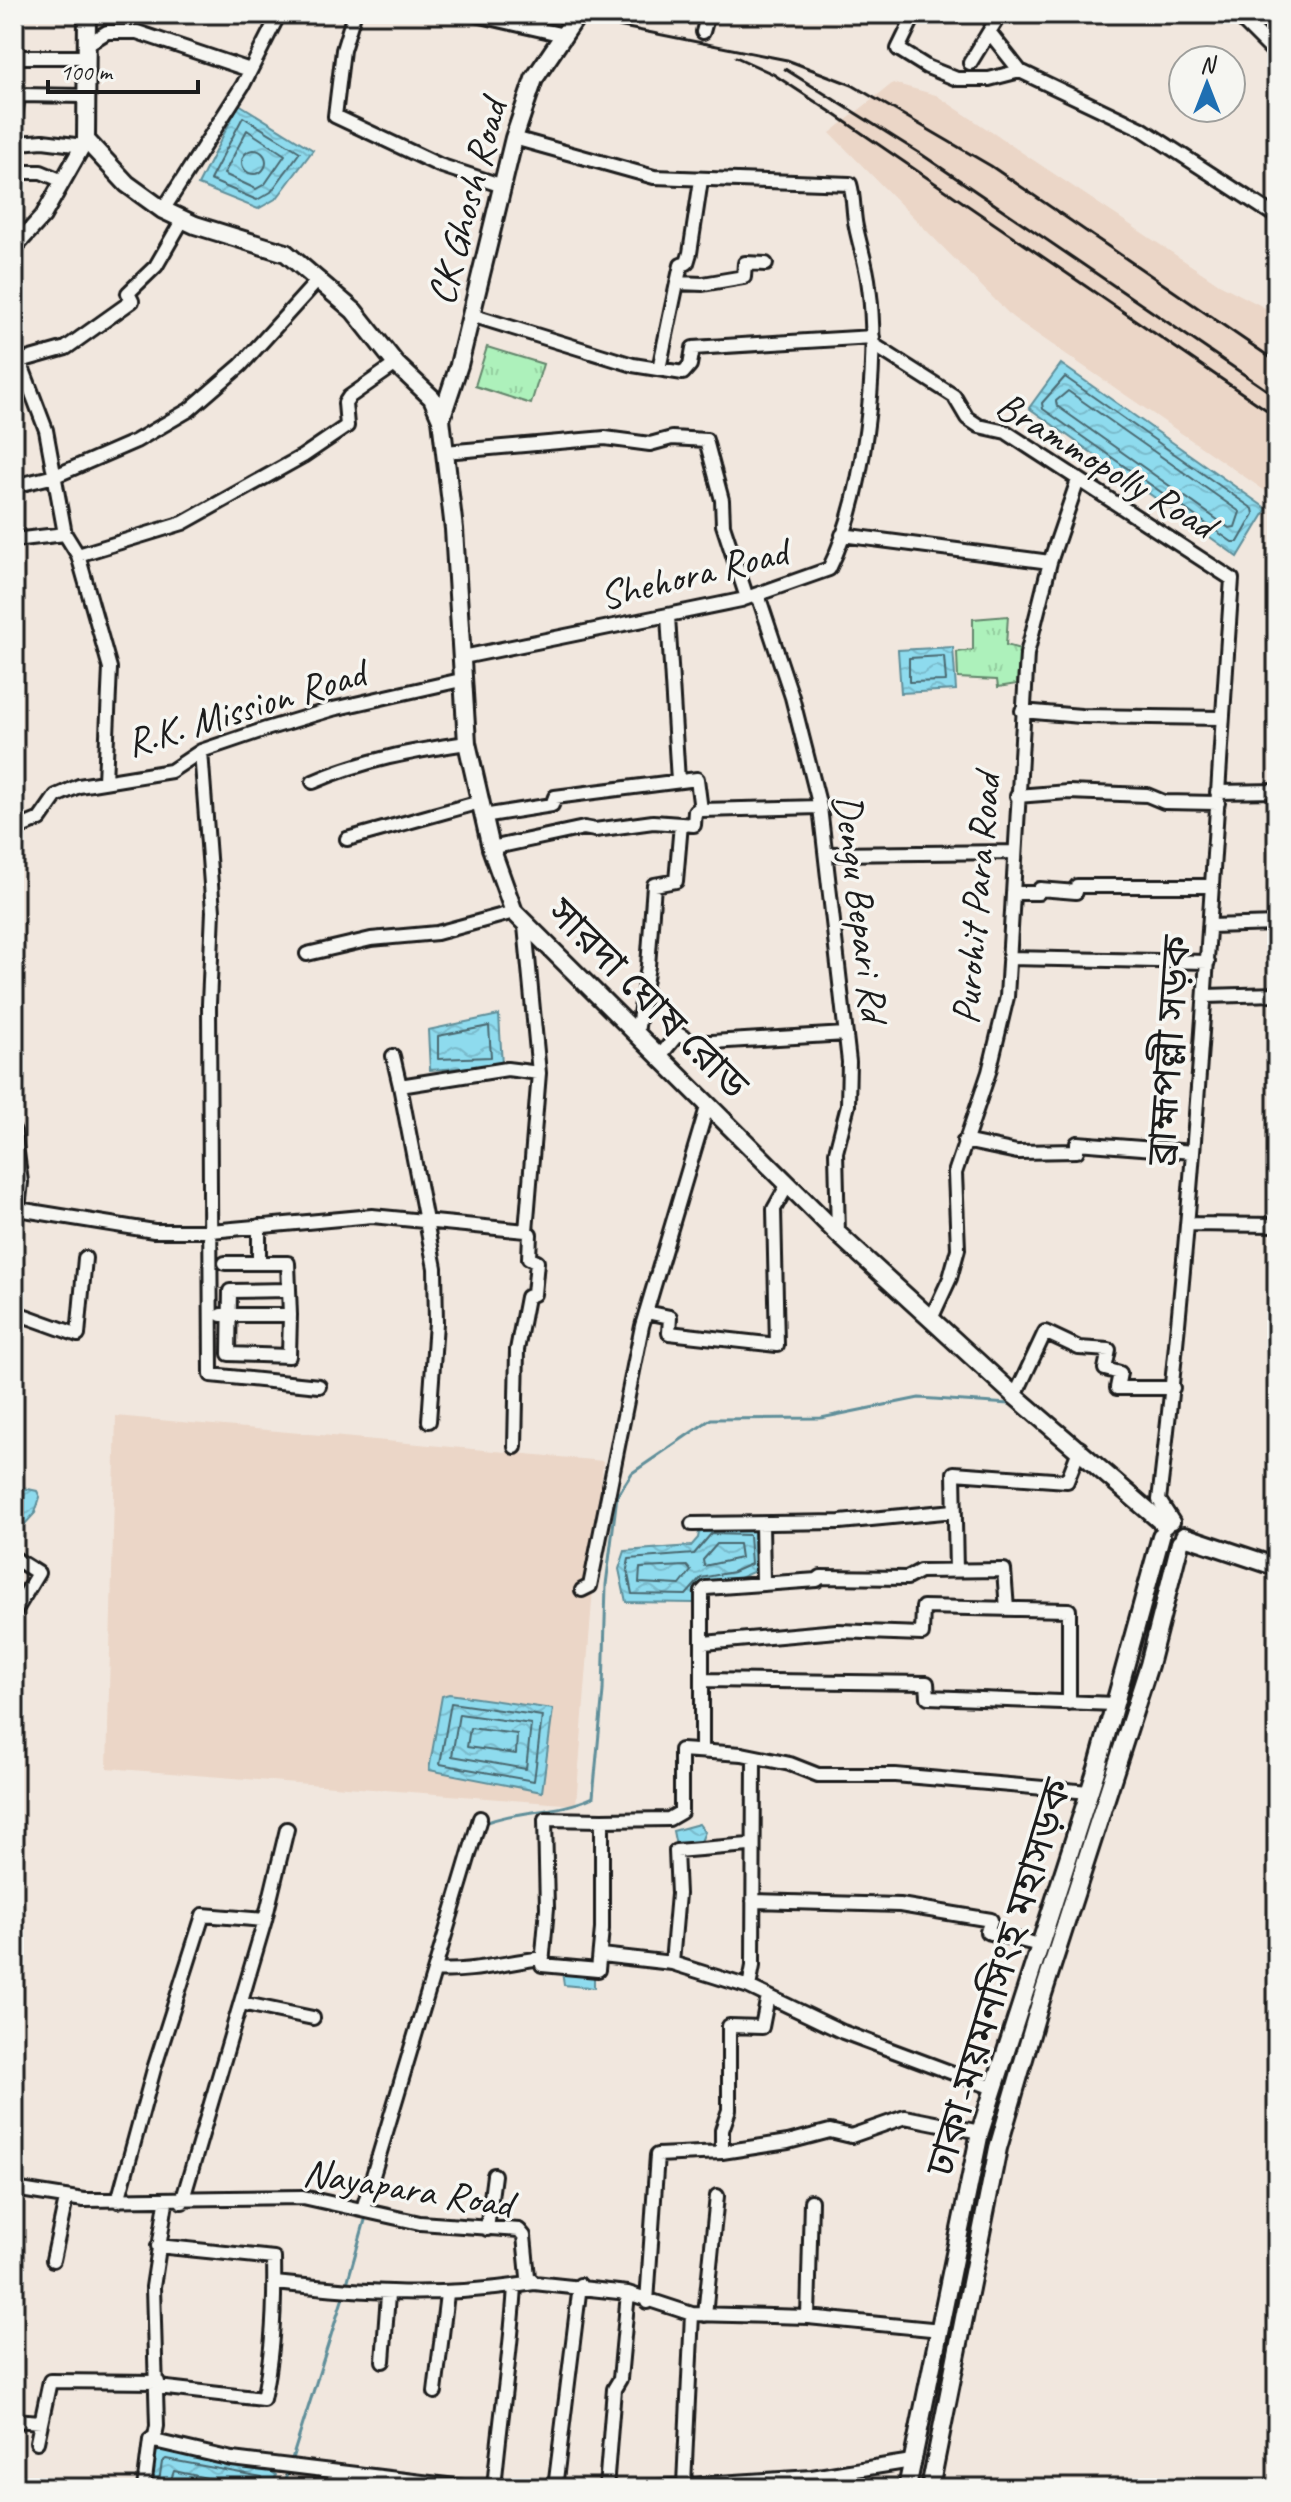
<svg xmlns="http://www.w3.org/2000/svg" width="1291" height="2502" font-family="Caveat,'Noto Sans Bengali',sans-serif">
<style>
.built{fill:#ebd6c7}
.park{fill:url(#park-tufts);stroke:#64866c;stroke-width:2}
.water{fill:url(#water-waves);stroke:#608f9a;stroke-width:2}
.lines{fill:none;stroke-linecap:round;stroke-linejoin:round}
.shore{stroke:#4a6870;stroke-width:2}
.stream{stroke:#608f9a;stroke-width:3}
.minor-casing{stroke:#1c1c1c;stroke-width:18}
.tertiary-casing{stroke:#1c1c1c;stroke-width:20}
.secondary-casing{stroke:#1c1c1c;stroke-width:22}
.minor{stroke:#f6f6f2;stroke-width:12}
.tertiary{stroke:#f6f6f2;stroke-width:14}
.secondary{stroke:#f6f6f2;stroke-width:16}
.rail{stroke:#1c1c1c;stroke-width:3}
.labels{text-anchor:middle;stroke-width:7;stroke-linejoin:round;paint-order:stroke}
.street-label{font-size:40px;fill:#1c1c1c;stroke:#f6f6f2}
</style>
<defs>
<pattern id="park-tufts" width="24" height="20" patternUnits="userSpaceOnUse" patternTransform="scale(2)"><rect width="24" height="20" fill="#adf1bb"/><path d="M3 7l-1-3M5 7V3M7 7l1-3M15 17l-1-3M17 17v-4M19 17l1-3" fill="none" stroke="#94cea0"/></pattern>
<pattern id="water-waves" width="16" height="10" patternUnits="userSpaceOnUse" patternTransform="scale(2)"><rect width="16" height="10" fill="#8edbee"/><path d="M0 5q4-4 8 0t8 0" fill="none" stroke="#7abbcc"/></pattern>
</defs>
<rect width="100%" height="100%" fill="#f1e7de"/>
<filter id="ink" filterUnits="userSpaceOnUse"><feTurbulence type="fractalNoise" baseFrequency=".0125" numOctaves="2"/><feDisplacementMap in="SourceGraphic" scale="16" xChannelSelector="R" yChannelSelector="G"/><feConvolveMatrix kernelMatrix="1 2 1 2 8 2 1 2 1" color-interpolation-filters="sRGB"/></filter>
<g filter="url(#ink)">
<path class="built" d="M893 83 936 95 1219 284 1277 314V499L1012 317 830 133Z
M116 1416 603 1461 576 1805 107 1768Z"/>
<path class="park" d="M487 347 543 364 531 404 475 386Z
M1008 616 1006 645 1020 649 1017 684 998 687 997 680 958 678 957 652 973 650V619Z"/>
<path class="water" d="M239 104 313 150 277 198 258 209 198 185Z
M1061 364 1267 509 1238 557 1029 408Z
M953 647 956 690 901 693 898 650Z
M499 1015 502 1065 430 1070 428 1030Z
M14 1486 37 1491 40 1497 35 1513 14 1536Z
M700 1527 757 1530V1570L735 1580 705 1585 694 1603 626 1602 619 1569 625 1551 691 1546 698 1538Z
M449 1694 553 1709 542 1792 429 1770 442 1696Z
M699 1824 705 1832 700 1844 676 1846 673 1831Z
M562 1972 594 1975V1988L564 1985Z
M156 2448 269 2470 276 2475 271 2488H150Z"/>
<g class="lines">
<path class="shore" d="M243 117 300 152 271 192 257 200 210 180Z
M247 130 285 155 265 184 256 189 224 174Z
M242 162a12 12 0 1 1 24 0a12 12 0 1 1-24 0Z
M1065 377 1253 509 1254 514 1238 542H1232L1043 409 1042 403Z
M1068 391 1240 512 1235 527 1229 528 1057 406 1056 401Z
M944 656 946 681 909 682V658Z
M489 1026 491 1057 438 1059V1036Z
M711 1534 749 1535 751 1564 733 1572 701 1578 686 1595 632 1594 627 1569 629 1559 694 1554Z
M717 1544H739L741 1558 704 1566 703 1560Z
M687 1566 691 1571 680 1585 639 1583 640 1568Z
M451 1703 542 1716 534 1781 440 1764Z
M459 1714 531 1724 526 1769 452 1756Z
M470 1728 517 1734 516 1754 467 1747Z
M158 2488 162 2462 166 2459 262 2477 264 2488
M168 2488 174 2471 254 2488"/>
<path class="stream" d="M482 1824C519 1809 557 1814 593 1797L603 1691 606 1585 617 1496 632 1473 711 1419 821 1418 919 1398 1009 1404
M396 2118 437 1984
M346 2287 367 2213
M291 2462 344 2294
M281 2488 289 2469"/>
<g class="minor-casing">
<path id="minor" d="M354 14 343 50 335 116 439 165 503 186
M472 14 564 35
M915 14 898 49 927 67 957 79H989L1020 71 1142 129 1277 217
M703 32 708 14
M990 33 1020 71
M86 45 107 32H137L250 70
M14 57H84
M970 63 1000 14
M14 124 18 95 85 96
M14 137 19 143 43 141 83 146
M14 172H41L63 181
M163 210 243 85 279 14
M677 283 681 265 687 263 690 253 701 180
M471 315 633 365 683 373 690 365 693 348 873 337
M874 345 954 396 967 418 979 426 1006 432 1232 579C1211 886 1196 1194 1159 1500L1173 1522
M14 346 46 430 65 534 78 555 110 668 105 781
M20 361 66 348 132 301 128 293 156 266 183 219
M659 369 677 283 703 284 744 277 745 263 766 264
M445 452 605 438 650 444 672 438 706 440 722 500 723 525 747 598
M14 486 55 476 136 441 189 410 241 365 319 279
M842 535 1050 562
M14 540 65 534
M78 555 183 523 303 456 347 426 345 403 349 397 396 364
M758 595 792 697 820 807 849 1062 848 1105 836 1152 838 1234
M668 616 678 781
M463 657 741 600 829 569C864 500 880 364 869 287 867 266 860 247 856 227 853 213 854 197 850 184L654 177 514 138
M1022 711 1081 716 1222 718
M201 751 213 911 209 1004 211 1375 319 1386
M313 782C363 760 413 751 467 743
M1217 792 1277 791
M1017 796 1068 792 1147 795 1164 802 1218 803
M483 816 552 805 555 797 697 779 701 810 820 807
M14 830 40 819 56 796 79 786 171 771 201 751 266 729 333 709 461 680
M347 839 480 802
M491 848 584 828 595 830 653 822 694 825 695 811 701 810
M826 854 1015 852
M1013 893H1038L1040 889 1076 892 1077 886H1212
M1210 926 1277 924
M307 954 371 939 437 933 514 912
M1009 958 1208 962
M1206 996 1277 994
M637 1032 648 966 654 885 676 881 681 824
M393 1056 400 1086 507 1069 539 1073
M660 1056 678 1034 692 1042H712L846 1034
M400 1086 435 1268 436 1323 429 1421
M14 1131 21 1182 18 1209 154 1231H211L372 1216 526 1231 539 1073 525 926
M964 1141 1017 1152 1077 1151V1143L1193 1152
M1187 1224 1277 1225
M259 1226V1263
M289 1290 230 1291 229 1354 289 1356 290 1315
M14 1312 78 1335 85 1258
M646 1312 670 1317 669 1333 777 1345 774 1209 788 1184
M221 1315H290L288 1263H225
M931 1319 950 1278 958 1249 955 1173 989 1072 1007 997 1027 654 1050 562 1078 480
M1015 1396 1045 1332 1079 1348 1109 1350 1105 1369 1120 1373 1117 1388H1173
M515 1447 517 1350 527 1297 534 1294 537 1262 529 1258 530 1234 526 1231
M692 1524 840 1522 954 1511
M762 1524 763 1582
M14 1558 38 1573 14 1613
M956 1571 954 1473 1067 1481 1080 1448
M582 1590 590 1586 642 1326 708 1104
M704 1643 837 1631 922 1634 923 1607 1069 1610V1703
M705 1680 927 1683 928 1697 1115 1704
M702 1750V1592L706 1588 817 1580 821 1577 907 1578 920 1571 1004 1570 1007 1609
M754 1758 753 1966 749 1987 843 2032 993 2088
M602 1820 545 1819 547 1908 542 1965 598 1970 602 1929V1820L669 1819 681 1812V1750L742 1754 790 1764 818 1775H895L1089 1792
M753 1901 900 1905 991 1920 987 1932 1040 1945
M601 1955 672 1963 749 1987
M672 1963 678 1894 676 1851 749 1845
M436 1970C471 1973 506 1962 543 1958
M241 2003 313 2018
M14 2079V2095
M722 2152 788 2142 830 2131 851 2136 905 2117 980 2132
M14 2189 84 2200 303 2197 420 2223 519 2230 524 2236 528 2277 534 2283 628 2293 692 2314 808 2317 941 2330
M118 2201 154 2069 203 1915 265 1920 287 1829
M182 2202 265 1920
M363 2209 480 1818
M487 2229 494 2175
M53 2260 66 2199
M275 2283C369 2293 439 2298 534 2283
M647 2302 657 2155 722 2152V2130L729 2110V2026L762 2027 768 1996
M705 2315 717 2196
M808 2317 811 2201
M383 2361 388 2295
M158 2387 263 2399C273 2354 275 2305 274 2258L158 2246
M435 2392 447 2294
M14 2420 41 2422
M150 2440 232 2459 472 2488
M37 2442 50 2381 158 2382
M684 2484 692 2314
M144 2488 150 2440 155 2436 157 2426 153 2287 166 2202
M494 2488C500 2420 511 2354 515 2286
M555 2488 580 2285
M606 2488 614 2389 620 2379 628 2293
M641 2488 812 2477 912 2461"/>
</g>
<g class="tertiary-casing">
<path id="tertiary" d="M1237 14 1277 54
M14 248 43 216 86 140"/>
</g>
<g class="secondary-casing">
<path id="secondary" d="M87 14 86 140 127 184 163 210 195 225 286 253 354 311 396 364 432 398 441 419 454 529 467 743 491 848 514 912 838 1234 1015 1396 1165 1525
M441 419 459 365 514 138 534 79 578 14
M1184 1536 1277 1567
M907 2488 980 2132 1098 1765 1161 1536
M930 2488 998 2148 1041 2000 1149 1665 1180 1543"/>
</g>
<use href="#minor" class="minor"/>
<use href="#tertiary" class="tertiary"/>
<use href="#secondary" class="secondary"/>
<path class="rail" d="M558 14 787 60 852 85 991 166 1277 362
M736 57 773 74 831 112 1277 417
M785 69 921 154 1277 397"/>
</g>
</g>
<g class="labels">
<g class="street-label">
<text transform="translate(466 202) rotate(-75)" y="14">CK Ghosh Road</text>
<text transform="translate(1106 464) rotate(31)" y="14">Brammopolly Road</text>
<text transform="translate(693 573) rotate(-14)" y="14">Shehora Road</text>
<text transform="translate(245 707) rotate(-17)" y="14">R.K. Mission Road</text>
<text transform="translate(975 899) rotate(-85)" y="14">Purohit Para Road</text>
<text transform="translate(862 907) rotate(83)" y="14">Dengu Bepari Rd</text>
<text transform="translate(649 998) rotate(45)" y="14">সারদা ঘোষ রোড</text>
<text transform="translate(1168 1050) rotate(-86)" y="14">ব্রাহ্মপল্লী সড়ক</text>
<text transform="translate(998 1977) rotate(-73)" y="14">ঢাকা-ময়মনসিংহ মহাসড়ক</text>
<text transform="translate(408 2187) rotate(9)" y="14">Nayapara Road</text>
</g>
</g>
<rect width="1291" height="2502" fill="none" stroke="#f6f6f2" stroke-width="48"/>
<rect x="24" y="24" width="1243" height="2454" fill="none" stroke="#1c1c1c" stroke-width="3" filter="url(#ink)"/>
<g transform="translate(1207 84)"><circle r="38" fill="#f6f6f2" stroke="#9f9f9c" stroke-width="2"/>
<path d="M0-6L14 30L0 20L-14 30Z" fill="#1f6fb2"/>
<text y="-12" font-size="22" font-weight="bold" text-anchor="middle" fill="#1c1c1c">N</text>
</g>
<path d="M48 80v12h150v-12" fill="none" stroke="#1c1c1c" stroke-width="4"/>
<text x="60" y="80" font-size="24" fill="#1c1c1c" stroke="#f6f6f2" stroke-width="6" paint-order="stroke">100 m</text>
</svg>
